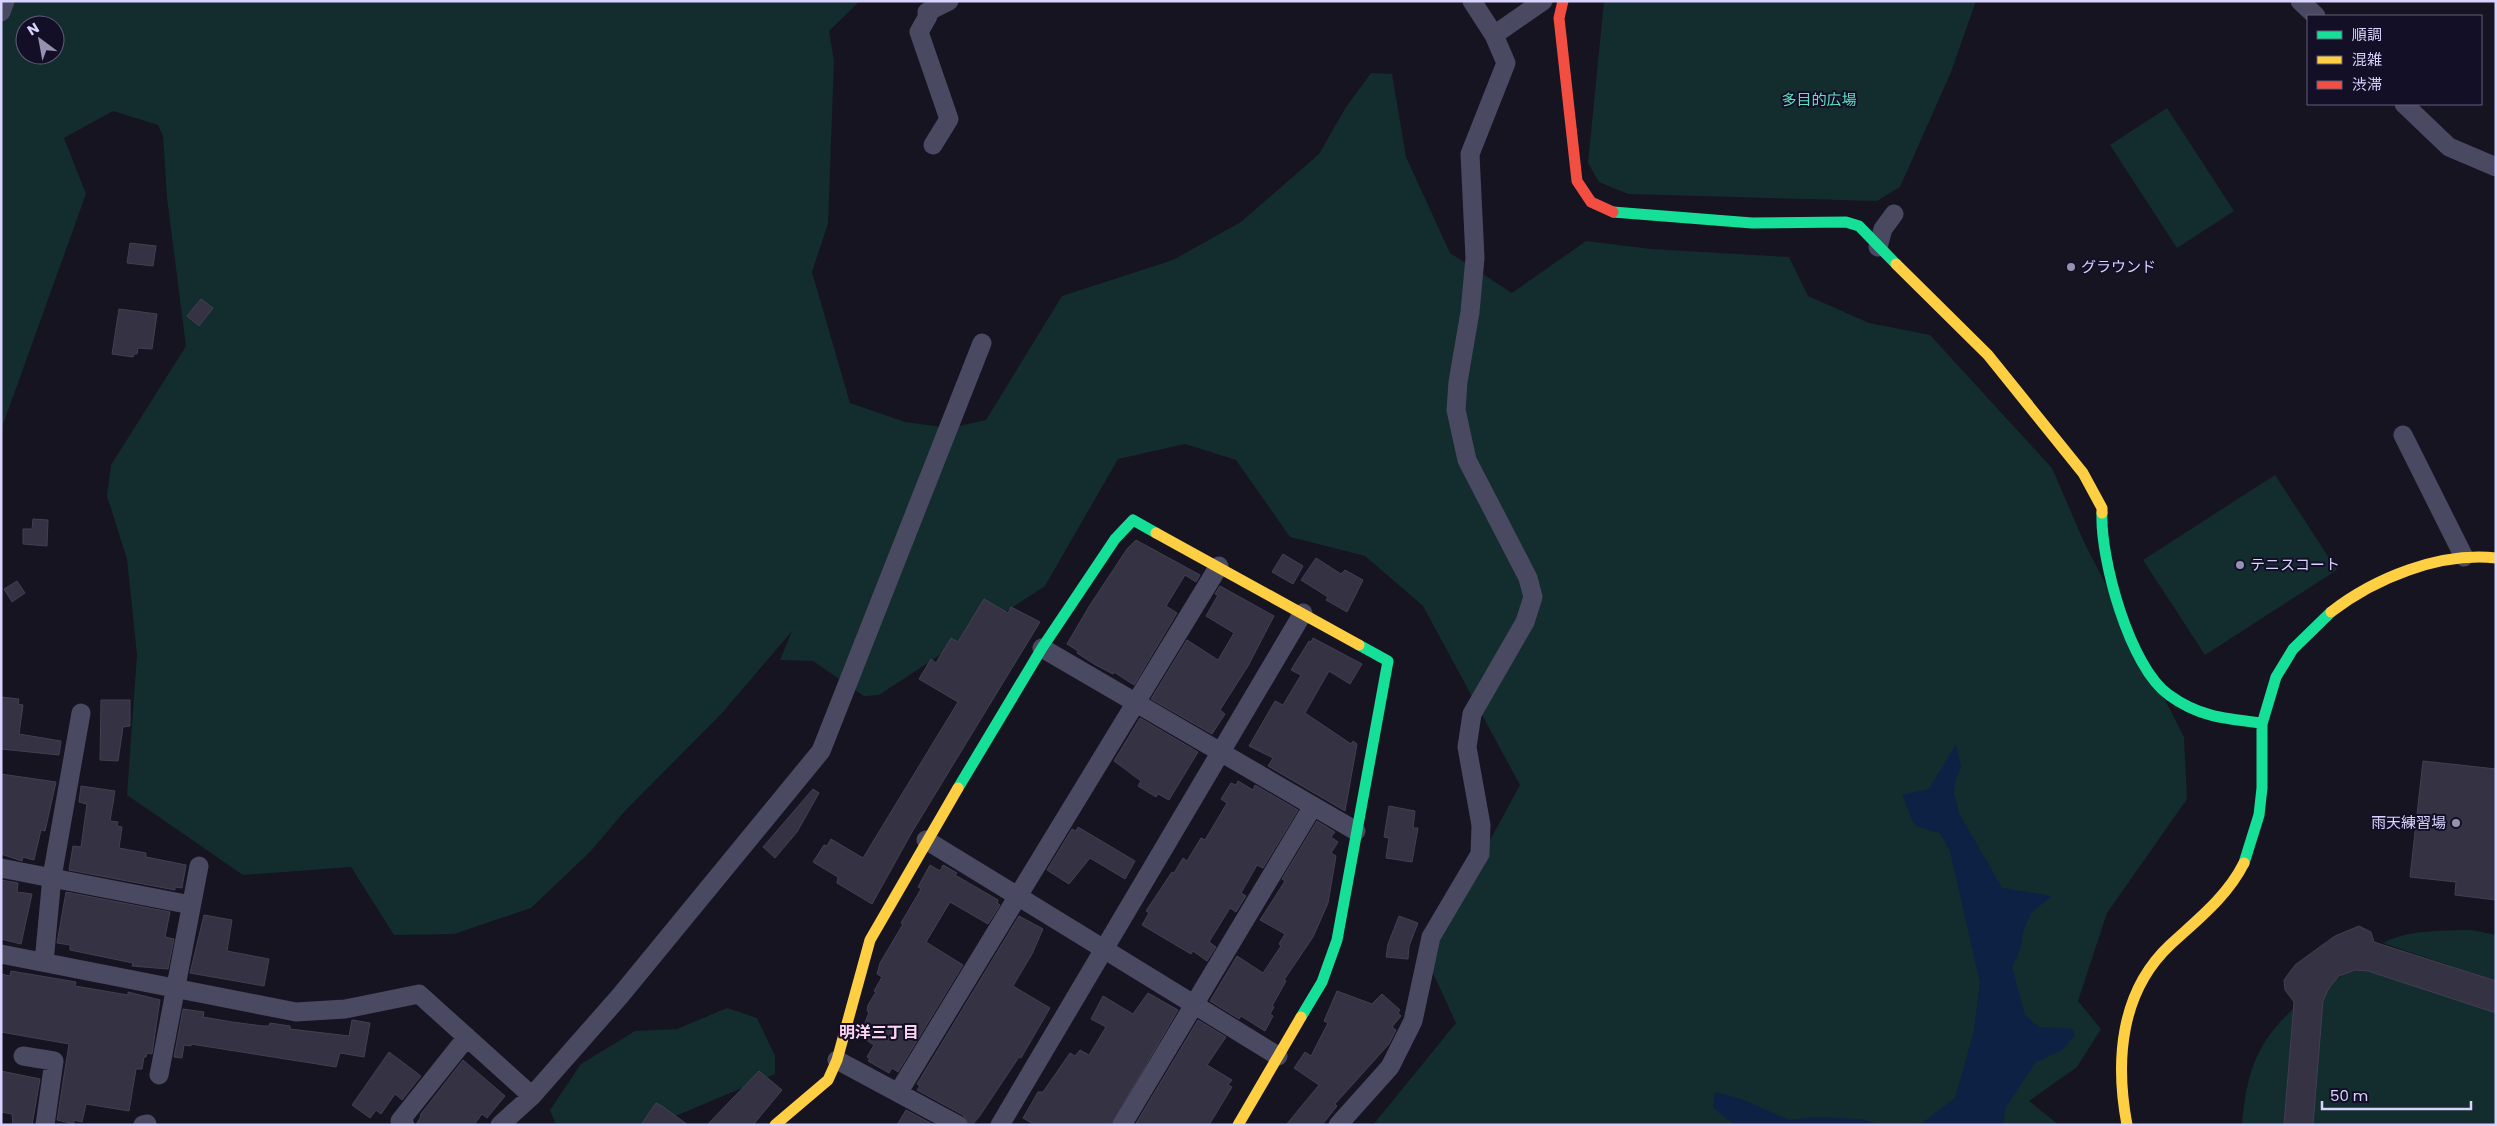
<svg xmlns="http://www.w3.org/2000/svg" width="2497" height="1126" font-family="Poppins,'Noto Sans JP',sans-serif">
<style>
.green{fill:#132c2d;fill-rule:evenodd}
.water{fill:#0d2144}
.building{fill:#343243;stroke:#433f54}
.lines{fill:none;stroke-linecap:round;stroke-linejoin:round}
.street{stroke:#4a4962;stroke-width:19}
.fast{stroke:#16e098;stroke-width:11}
.slow{stroke:#ffcf43;stroke-width:11}
.jam{stroke:#f24e42;stroke-width:11}
.poi-dot{fill:#9591b1;stroke:#130f26;stroke-width:2}
.labels{text-anchor:middle;stroke-width:4;stroke-linejoin:round;paint-order:stroke}
.park-label{font-size:15px;fill:#5fe0c0;stroke:#130f26}
.poi-label{font-size:15px;fill:#d9d4ff;stroke:#130f26;text-anchor:start}
.neighbourhood-label{font-size:16px;font-weight:bold;fill:#ffd6f0;stroke:#130f26}
</style>
<rect width="100%" height="100%" fill="#161421"/>
<path class="green" d="M1 1H860L829 31 834 61 828 224 812 272 850 403 905 422 950 428 986 420 1062 296 1173 260 1241 222 1319 154 1346 107 1371 73 1392 74 1406 157 1450 253 1512 293 1586 241 1651 249 1789 257 1808 296 1869 323 1930 335 2052 468 2084 542 2184 737 2187 799 2107 913 2078 1001 2101 1029 2077 1067 2029 1101 2059 1125H1373L1456 1023 1426 958 1520 785 1423 606 1365 556 1290 537 1236 460 1185 444 1118 459 1045 586 879 695 864 696 813 661 780 660 792 631 722 713 624 812 590 852 531 908 454 934 394 935 351 867 243 875 127 795 137 655 127 559 107 496 111 465 186 346 167 198 163 136 158 125 113 111 64 138 86 194 1 430ZM25 25H55V55H25Z
M1604 1H1976L1951 72 1900 187 1877 201 1628 194 1599 182 1588 163Z
M2167 108 2234 211 2177 248 2110 145Z
M2275 475 2337 570 2205 655 2143 560Z
M2472 930 2496 935V981L2383 943C2409 929 2443 931 2472 930Z
M2355 970 2368 971 2496 1013V1125H2313L2323 1001C2331 982 2335 977 2355 970Z
M727 1008 757 1018 775 1056V1074L654 1125H556L550 1110 581 1064 635 1031 677 1029Z
M2293 1009 2284 1125H2242C2246 1075 2256 1043 2293 1009Z"/>
<path class="water" d="M1956 744 1961 767 1955 781 1954 793 1959 813 2002 888 2052 896 2032 912 2024 928 2020 950 2012 967 2025 1015 2039 1027 2073 1029 2075 1035 2062 1050 2035 1063 2005 1109 2003 1125H1912L1922 1123 1955 1098 1974 1031 1980 983 1950 851 1940 833C1904 824 1917 825 1902 795L1929 789Z
M1715 1092 1741 1099 1789 1120 1817 1117 1861 1119 1881 1125H1735L1713 1108Z"/>
<path class="building" d="M130 243 156 246 153 266 127 263Z
M201 299 213 308 199 326 187 316Z
M119 309 157 314 152 349 138 348 137 354H134L133 357 112 354Z
M33 519 48 520 47 546 23 544V529H32Z
M1136 540 1200 575 1196 582 1185 575 1166 606 1177 613 1134 685 1114 672 1113 674 1094 664 1077 653 1078 651 1067 644 1090 605 1127 549Z
M1283 554 1303 566 1293 584 1272 572Z
M1316 558 1341 574 1345 570 1363 580 1347 612 1326 600 1328 597 1301 580Z
M17 581 25 593 12 602 4 589Z
M1220 586 1274 616 1248 666 1220 710 1225 714 1212 734 1151 699 1187 640 1218 660 1234 633 1206 616 1218 595 1215 594Z
M984 599 1008 613 1011 607 1040 622 912 832 872 904 837 883 838 877 813 862 824 845 827 846 831 839 863 858 958 702 919 679 931 659 936 663 951 638 958 642Z
M1313 638 1362 664 1350 684 1329 671 1305 713 1351 744 1353 741 1357 744 1345 811 1268 766 1273 758 1249 746 1275 701 1283 705 1301 675 1291 670 1309 641 1311 642Z
M1 697 19 699 18 704 23 705 19 734 61 741 59 755 1 749Z
M101 700H130V726L123 727 118 761 100 760Z
M1140 718 1198 752 1169 800 1158 794 1156 797 1138 786 1141 781 1114 761Z
M2423 761 2496 769V900L2455 895 2456 882 2410 877Z
M1 774 56 782 45 831 41 830 34 860 23 857 22 861 1 854Z
M1238 781 1253 790 1255 785 1298 810 1263 868 1257 865 1241 893 1246 896 1236 912 1230 908 1209 942 1216 947 1207 961 1193 951 1191 954 1142 925 1149 913 1146 911 1172 872 1174 873 1183 858 1187 861 1201 838 1205 840 1227 803 1221 799 1231 783 1236 785Z
M81 786 115 791 110 821 118 822 117 826 122 827 119 848 146 853V857L186 865 182 888 175 887V890L69 870 73 846 81 847 87 804 79 802Z
M813 789 819 793 797 832 775 858 763 847Z
M1389 806 1415 811 1413 828H1418L1412 862 1386 858 1389 838 1384 837Z
M1317 821 1335 832 1331 837 1338 842 1331 853 1336 856 1328 903 1313 937 1284 980 1286 981 1272 1006 1274 1007 1270 1014 1273 1016 1265 1031 1241 1016 1239 1019 1210 1001 1237 956 1263 973 1281 946 1279 944 1285 934 1260 920 1285 881 1282 879Z
M1078 827 1135 861 1125 879 1090 858 1069 884 1047 870 1072 829 1076 831Z
M930 865 940 871 943 865 957 873 955 875 998 900 997 903 1000 905 988 924 950 902 926 942 963 965 898 1072 892 1068 889 1073 868 1061 870 1058 867 1057 874 1045 860 1036 869 1012 867 1011 868 1005 876 992 874 991 882 977 877 974 880 963 903 924 901 923 921 889 918 887Z
M1 880 18 883 17 892 32 894 21 944 1 939Z
M66 892 170 912 165 937 174 939 168 969 132 966 133 963 70 950V945L57 943Z
M204 915 232 920 227 951 269 959 264 986 190 973Z
M1019 916 1043 929 1032 954 1013 986 1050 1008 1021 1058 1019 1057 979 1117 972 1125H969L963 1115 917 1090 920 1086 917 1084Z
M1399 916 1418 923 1409 946 1408 959 1386 957 1388 944Z
M2359 926 2371 932 2374 942 2496 981V1013L2368 971 2355 970 2339 976 2329 988 2323 1001 2313 1125H2284L2294 1002 2285 990 2284 980 2295 965 2321 946 2335 936Z
M11 971 76 982 75 986 128 995V992L160 1000 152 1054 147 1053 146 1057H144L142 1069H136L129 1111 86 1104 82 1122 74 1120V1124L57 1120 69 1044 1 1032V974L10 976Z
M1337 991 1372 1004 1382 994 1400 1010 1398 1013 1401 1016 1392 1027 1396 1030 1389 1044 1335 1104 1337 1106 1322 1125H1286L1319 1085 1294 1068 1305 1052 1311 1056 1328 1023 1324 1021Z
M1148 993 1178 1010 1111 1125H1035L1023 1118 1038 1092H1043L1070 1053 1075 1056 1080 1050 1089 1055 1106 1027 1091 1019 1103 996 1133 1014Z
M183 1009 204 1012 203 1017 232 1022 263 1026H269L270 1023 290 1026V1029L349 1036 352 1020 370 1023 364 1057 340 1053 336 1067 191 1044V1046L184 1045 182 1058 174 1057Z
M1198 1020 1226 1037 1207 1065 1232 1080 1228 1085 1232 1087 1209 1125H1135Z
M389 1052 421 1076 402 1100 395 1094 381 1114 376 1110 370 1118 352 1105Z
M463 1060 505 1096 487 1118 482 1114 474 1125H416L421 1116 420 1115Z
M1 1071 40 1079 32 1125H13L12 1114 1 1112Z
M759 1071 782 1090 753 1125H707Z
M656 1103 662 1106 688 1125H641Z
M906 1110 934 1125H897Z"/>
<g class="lines">
<path class="street" d="M2300 1 2316 16
M1 12 5 1
M1494 35 1543 1
M2404 104 2449 147 2496 167
M933 145 949 119 919 32 928 16 927 12 949 1
M1878 247 1883 229 1894 214
M2403 435 2464 557
M1042 648 1356 831
M926 840 1278 1056
M1 868 191 905
M1 954 296 1012 345 1009 419 994 532 1096
M44 962 52 877 81 713
M23 1056 54 1061 45 1125
M837 1060 958 1125
M159 1075 199 866
M898 1093 1219 566
M143 1125 147 1124
M405 1125 400 1121 467 1037
M500 1125 532 1096 620 996 821 751 982 343
M1000 1125 1303 613
M1122 1125 1313 806
M1338 1125 1390 1067 1413 1021 1431 937 1480 854 1481 825 1467 747 1472 714 1525 622 1533 597 1528 578 1467 460 1456 410 1458 382 1470 312 1475 258 1470 154 1506 63 1494 35 1472 1"/>
<path class="fast" d="M1613 212 1752 223 1846 222 1859 226 1896 264
M2102 513C2100 559 2130 668 2169 695 2199 717 2226 719 2262 723
M958 788 1042 648 1115 539 1133 520 1156 533
M2244 863 2259 815 2262 788V724L2276 677 2293 649 2331 612
M1301 1017 1322 982 1337 940 1388 661 1359 645"/>
<path class="slow" d="M1896 264 1988 355 2083 473 2102 508V513
M1156 533 1359 645
M2331 612C2375 578 2439 552 2496 558
M775 1125 828 1080 837 1060 870 940 958 788
M1238 1125 1301 1017
M2127 1125C2115 1061 2120 992 2170 945 2197 920 2227 897 2244 863"/>
<path class="jam" d="M1563 1 1559 18 1577 181 1591 202 1613 212"/>
</g>
<g class="poi-dot">
<circle cx="2071" cy="267" r="5"/>
<circle cx="2240" cy="565" r="5"/>
<circle cx="2456" cy="823" r="5"/>
</g>
<g class="labels">
<g class="park-label">
<text x="1819" y="105">多目的広場</text>
</g>
<g class="poi-label">
<text x="2081" y="272">グラウンド</text>
<text x="2250" y="570">テニスコート</text>
<text x="2446" y="828" text-anchor="end">雨天練習場</text>
</g>
<g class="neighbourhood-label">
<text x="879" y="1038">明洋三丁目</text>
</g>
</g>
<rect width="2497" height="1126" fill="none" stroke="#d9d4ff" stroke-width="5"/>
<rect x="2307" y="15" width="175" height="90" fill="#130f26" stroke="#625e7d"/>
<rect x="2317" y="31" width="25" height="8" fill="#16e098" stroke="#625e7d"/>
<text x="2352" y="40" font-size="15" fill="#d9d4ff">順調</text>
<rect x="2317" y="56" width="25" height="8" fill="#ffcf43" stroke="#625e7d"/>
<text x="2352" y="65" font-size="15" fill="#d9d4ff">混雑</text>
<rect x="2317" y="81" width="25" height="8" fill="#f24e42" stroke="#625e7d"/>
<text x="2352" y="90" font-size="15" fill="#d9d4ff">渋滞</text>
<g transform="translate(40 40) rotate(328)"><circle r="24" fill="#130f26" stroke="#625e7d"/>
<path d="M0-4L9 19L0 12L-9 19Z" fill="#9591b1"/>
<text y="-8" font-size="14" font-weight="bold" text-anchor="middle" fill="#d9d4ff">N</text>
</g>
<path d="M2322 1101v8h149v-8" fill="none" stroke="#d9d4ff" stroke-width="2.5"/>
<text x="2330" y="1101" font-size="15" fill="#d9d4ff" stroke="#130f26" stroke-width="4" paint-order="stroke">50 m</text>
</svg>
